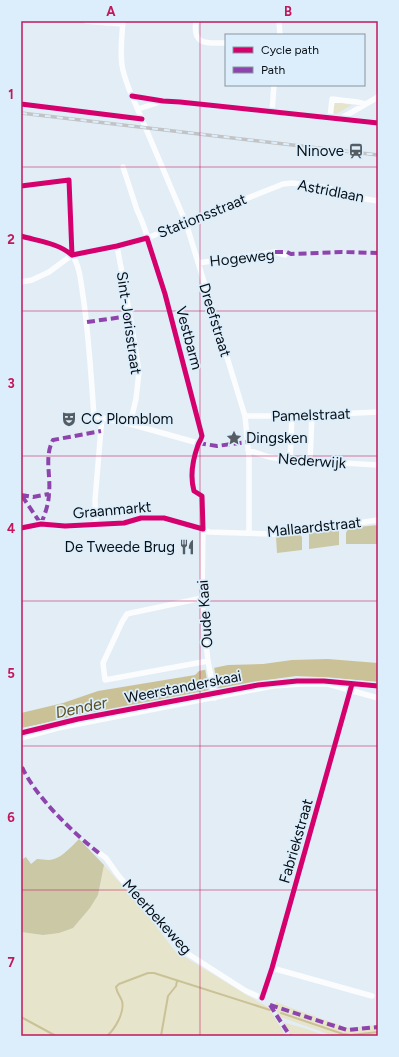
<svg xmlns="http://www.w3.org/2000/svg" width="399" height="1057" font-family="Figtree,sans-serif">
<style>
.green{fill:#e6e4cb}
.forest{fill:#cbc8a6}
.water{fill:#cac296}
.pier{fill:#e3edf5}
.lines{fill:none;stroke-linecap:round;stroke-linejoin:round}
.stream{stroke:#cac296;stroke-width:2}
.street{stroke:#fbfcfe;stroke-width:5.5}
.rail-casing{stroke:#c1c3c5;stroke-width:3.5}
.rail{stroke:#dceefc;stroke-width:2;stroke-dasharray:6;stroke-linecap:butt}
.quiet{stroke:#8e44ad;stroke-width:4;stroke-dasharray:8 4;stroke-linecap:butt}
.cycleway-casing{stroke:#dceefc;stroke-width:8}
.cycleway{stroke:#d6006c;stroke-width:5}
.grid{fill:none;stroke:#c2185b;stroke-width:1;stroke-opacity:0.55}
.labels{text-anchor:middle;stroke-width:3.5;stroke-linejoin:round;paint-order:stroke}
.poi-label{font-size:15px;fill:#080f15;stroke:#dceefc;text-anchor:end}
.street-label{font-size:15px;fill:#080f15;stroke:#dceefc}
.water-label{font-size:16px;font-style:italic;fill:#5c501d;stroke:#dceefc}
.neatline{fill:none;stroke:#c2185b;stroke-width:1.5}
.grid-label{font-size:13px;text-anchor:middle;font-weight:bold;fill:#c2185b}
</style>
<rect width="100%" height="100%" fill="#e3edf5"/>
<path class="green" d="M335 102 352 105 336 114 333 113Z
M104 865 139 904 175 951 250 997 268 1007 286 1036H21V932L43 935 73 928 90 908 98 895Z
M276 1002 286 1006 348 1028 378 1025V1036H332L320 1031 280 1017 276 1010Z
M282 1022 307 1029 326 1036H291Z"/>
<path class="forest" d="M378 525V544H346V533L348 528Z
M337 529 339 530V545L309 549V533Z
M300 535 302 537V550L277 553 276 537Z
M79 839 104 865 98 895 90 908 73 928 59 933 43 935 21 932V860L26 857 31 864 37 859C43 859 48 861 54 859 62 857 73 845 79 839Z"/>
<path class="water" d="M328 659 378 663V682L319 677 296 676 267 680 216 689 21 728V713L63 703 98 691 195 675 199 671 228 665 263 664 292 660Z"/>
<path class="pier" d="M214 667 218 690 209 692 205 668Z"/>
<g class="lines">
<path class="stream" d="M281 1013 343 1034 351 1035 378 1032
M21 1017 56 1036
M107 1036C115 1029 125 1012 122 1001 120 996 117 993 116 987L119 984 148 973H154L270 1010
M161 1036 168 996 176 986 177 981"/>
<path class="street" d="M86 21 108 23
M123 21C122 34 120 52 122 65 123 73 126 81 129 89L186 223 245 416 249 457V533
M196 21C192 46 207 43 226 43
M279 21 280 35
M111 23 123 24
M132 96 163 101 180 102 378 123
M138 109 160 102
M272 112 274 85
M330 118 332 99 357 102 366 104
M340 119 378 97
M123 167 137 210C146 228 151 249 157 268 174 324 186 380 202 436 201 440 199 442 198 445 193 459 190 477 194 491L202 496 203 529 202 598 204 627 208 661 215 698
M21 186 69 180 72 255C80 266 81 283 83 296 89 336 91 376 94 416L130 424 198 443
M117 246 130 316 139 372 136 399 130 424
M198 263 275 252 285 255
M21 282 32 280 49 272 72 255 117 246 147 238 283 184 292 183 329 188 335 191 341 195 378 201
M245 416H292L378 412
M248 450 269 457 290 460 378 465
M290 460 292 416
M310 461 312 415
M96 525 95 500 102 417
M21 528 41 524 65 526 119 524 124 523 141 518H164L209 532 274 534 304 531 378 520
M202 598 131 613 127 614 122 622 103 663 105 680 208 661
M21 738 58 728 273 686 301 684H328L378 698
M99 853 106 858 118 875 182 950 246 991 262 998 272 968 351 690
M272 968 372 996"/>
<g class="rail-casing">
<path id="rail" d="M21 113 378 155"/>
</g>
<use href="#rail" class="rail"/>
<path class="quiet" d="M275 252H287L291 254 342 252 378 253
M87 322 130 316
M198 443 217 446 247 442
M21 495 33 497 49 494
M22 496 41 524
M41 524C45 514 49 503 49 493 51 476 44 457 53 440L101 431
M22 767C35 796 73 833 99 853
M270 1005 347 1030 378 1027
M270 1005 290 1036"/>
<g class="cycleway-casing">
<path id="cycleway" d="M132 96 163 101 180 102 378 123
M21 104 142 119
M21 186 69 180 72 255
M21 236C38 241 58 243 72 255
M21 528 41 524 65 526 124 523 141 518H164L203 529 202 496 194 491C190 477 193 459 198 445 199 442 201 440 202 436L165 294 147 238 117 246 72 255
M21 733 78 719 258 685 297 681H324L378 686
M262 998 272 968 352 684"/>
</g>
<use href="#cycleway" class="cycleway"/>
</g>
<path class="grid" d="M200 21V1036M21 167H378M21 311H378M21 456H378M21 601H378M21 746H378M21 890H378"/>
<defs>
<g id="station-bare" transform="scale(1.2)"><path d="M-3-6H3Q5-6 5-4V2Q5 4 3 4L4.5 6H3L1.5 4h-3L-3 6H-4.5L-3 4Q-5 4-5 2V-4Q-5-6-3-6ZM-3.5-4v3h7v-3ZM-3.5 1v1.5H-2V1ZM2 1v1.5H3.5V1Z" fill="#555d63" stroke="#dceefc" stroke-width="2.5" paint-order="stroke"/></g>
<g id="theatre-bare" transform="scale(1.2)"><path d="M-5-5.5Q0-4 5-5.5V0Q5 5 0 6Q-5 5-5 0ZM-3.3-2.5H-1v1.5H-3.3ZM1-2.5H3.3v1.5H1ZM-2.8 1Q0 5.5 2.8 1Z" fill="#555d63" stroke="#dceefc" stroke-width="2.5" paint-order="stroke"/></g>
<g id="sight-bare" transform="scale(1.2)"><path d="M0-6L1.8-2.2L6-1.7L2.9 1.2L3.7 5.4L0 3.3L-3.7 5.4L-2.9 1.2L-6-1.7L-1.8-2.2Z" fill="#555d63" stroke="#dceefc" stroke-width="2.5" paint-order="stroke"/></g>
<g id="restaurant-bare" transform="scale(1.2)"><path d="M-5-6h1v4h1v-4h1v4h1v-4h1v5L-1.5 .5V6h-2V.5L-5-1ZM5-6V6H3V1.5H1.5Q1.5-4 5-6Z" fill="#555d63" stroke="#dceefc" stroke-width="2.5" paint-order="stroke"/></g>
</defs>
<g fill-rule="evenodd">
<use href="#station-bare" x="356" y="151"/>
<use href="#theatre-bare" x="69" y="419"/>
<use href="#sight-bare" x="234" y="438"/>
<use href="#restaurant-bare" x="187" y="547"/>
</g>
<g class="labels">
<g class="poi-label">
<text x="344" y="156">Ninove</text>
<text x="81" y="424" text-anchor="start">CC Plomblom</text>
<text x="246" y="443" text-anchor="start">Dingsken</text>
<text x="175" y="552">De Tweede Brug</text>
</g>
<g class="street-label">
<text transform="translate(331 191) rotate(11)" y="5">Astridlaan</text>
<text transform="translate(202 216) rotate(-22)" y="5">Stationsstraat</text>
<text transform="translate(242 258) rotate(-6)" y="5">Hogeweg</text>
<text transform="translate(215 320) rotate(73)" y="5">Dreefstraat</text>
<text transform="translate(129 323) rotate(82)" y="5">Sint-Jorisstraat</text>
<text transform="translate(189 338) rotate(75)" y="5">Vestbarm</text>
<text transform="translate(311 415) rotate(-2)" y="5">Pamelstraat</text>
<text transform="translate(312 461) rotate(4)" y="5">Nederwijk</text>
<text transform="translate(112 510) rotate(-5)" y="5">Graanmarkt</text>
<text transform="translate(314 527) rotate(-6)" y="5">Mallaardstraat</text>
<text transform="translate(205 614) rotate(-94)" y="5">Oude Kaai</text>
<text transform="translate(183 687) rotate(-11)" y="5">Weerstanderskaai</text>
<text transform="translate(296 841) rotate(-74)" y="5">Fabriekstraat</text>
<text transform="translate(157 917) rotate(48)" y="5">Meerbekeweg</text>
</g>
<g class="water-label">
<text transform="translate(81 707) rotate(-12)" y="6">Dender</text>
</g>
</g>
<rect width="399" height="1057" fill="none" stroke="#dceefc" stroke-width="44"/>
<rect x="225" y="34" width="140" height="52" fill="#dceefc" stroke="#8795a0"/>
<rect x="233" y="47" width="20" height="6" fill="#d6006c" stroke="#8795a0"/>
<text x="261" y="54" font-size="12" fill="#080f15">Cycle path</text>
<rect x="233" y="67" width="20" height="6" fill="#8e44ad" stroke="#8795a0"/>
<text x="261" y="74" font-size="12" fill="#080f15">Path</text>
<rect x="22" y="22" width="355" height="1013" class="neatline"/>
<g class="grid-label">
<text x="111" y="16">A</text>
<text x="288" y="16">B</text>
<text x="11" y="99">1</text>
<text x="11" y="244">2</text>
<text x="11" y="388">3</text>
<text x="11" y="533">4</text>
<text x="11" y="678">5</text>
<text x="11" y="822">6</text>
<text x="11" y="967">7</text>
</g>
</svg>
